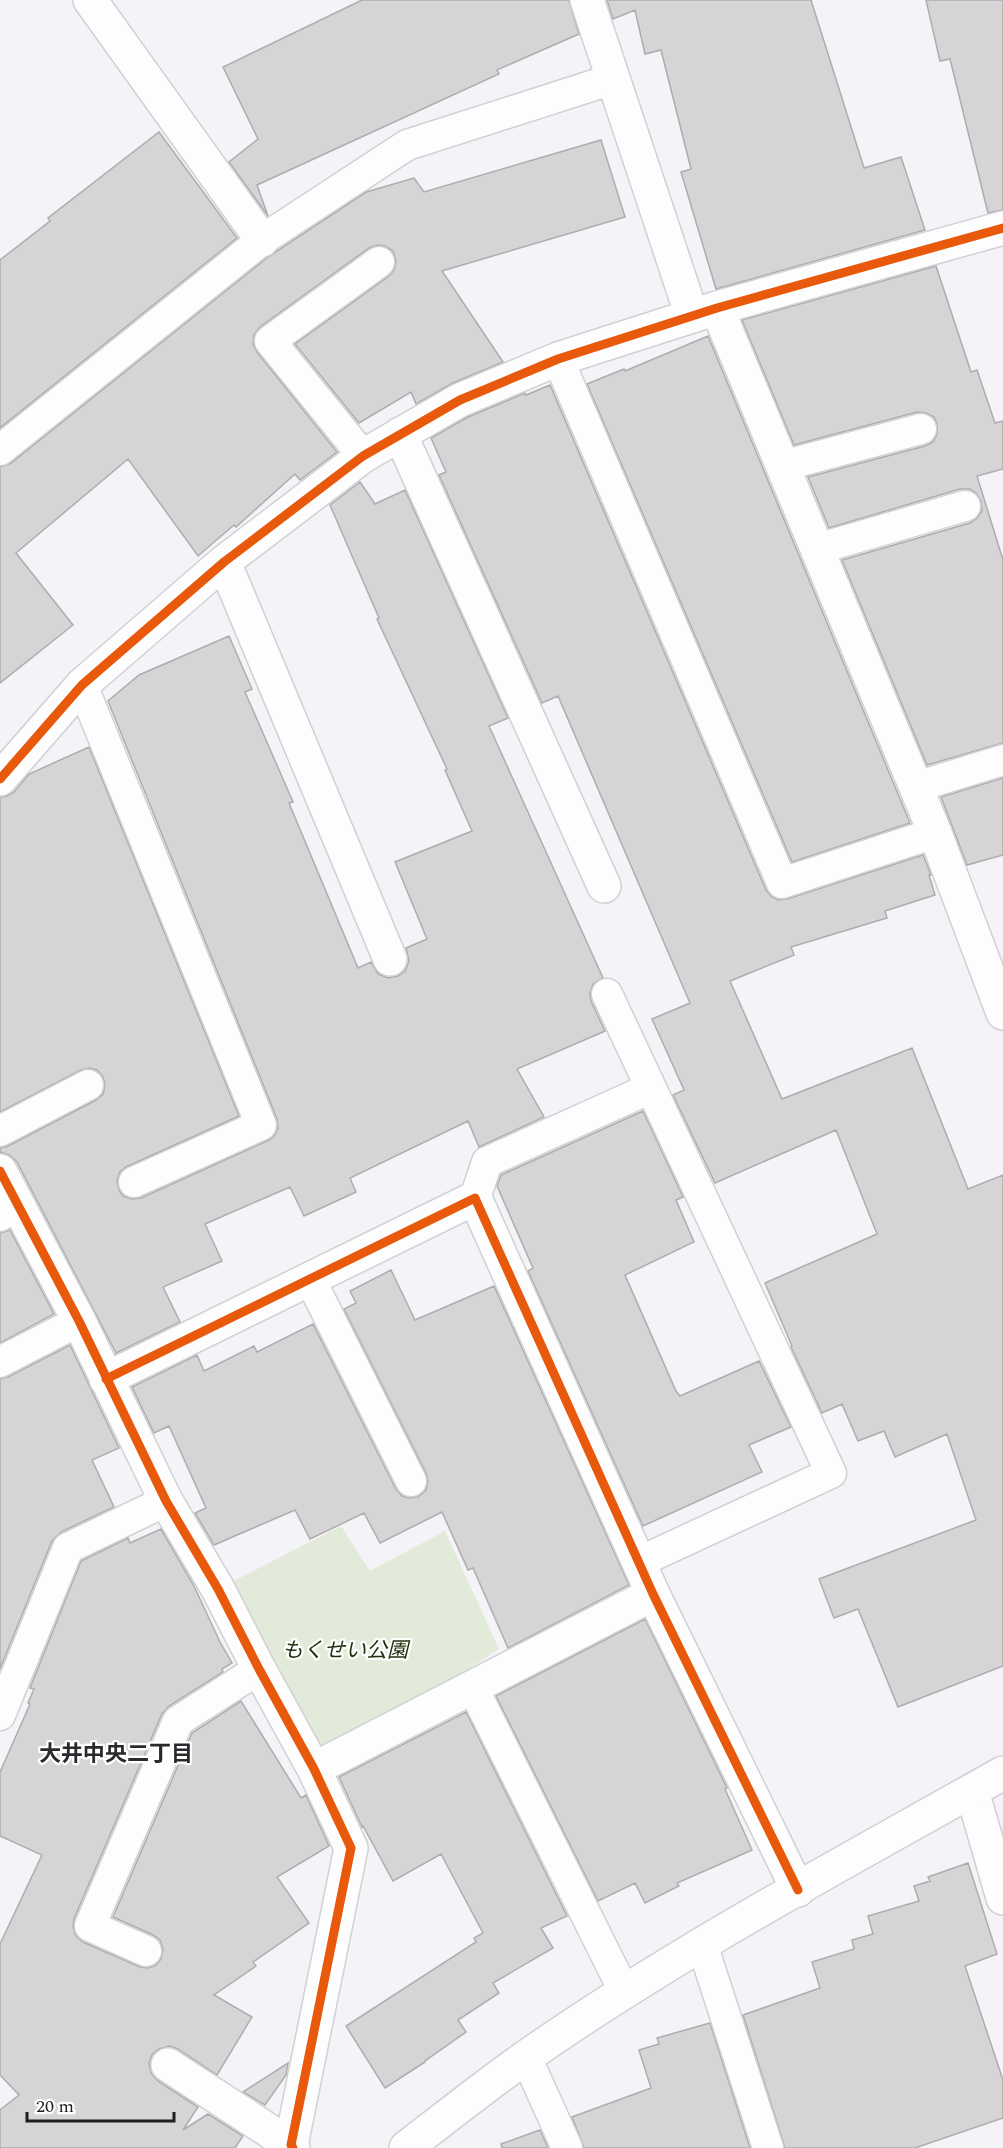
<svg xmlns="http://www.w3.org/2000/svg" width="1003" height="2148" font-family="Spectral,'Noto Sans JP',serif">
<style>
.green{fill:#e2ebd9}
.building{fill:#d6d4d5;stroke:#adacae;stroke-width:1.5}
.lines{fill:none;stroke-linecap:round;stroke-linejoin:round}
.lane-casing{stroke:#d1d0d4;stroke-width:33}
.street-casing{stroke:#d1d0d4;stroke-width:36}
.secondary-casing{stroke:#d1d0d4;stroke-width:36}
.lane{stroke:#fdfdfe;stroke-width:30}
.street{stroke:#fdfdfe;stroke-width:33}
.secondary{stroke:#fdfdfe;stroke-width:33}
.cycleway-casing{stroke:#fff;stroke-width:13}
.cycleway{stroke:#e8590c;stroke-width:9}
.labels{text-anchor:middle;stroke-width:4.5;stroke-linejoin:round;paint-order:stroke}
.park-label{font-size:21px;font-style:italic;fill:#24320d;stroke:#fff}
.neighbourhood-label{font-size:22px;font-weight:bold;fill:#2a2a2e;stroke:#fff}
</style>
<rect width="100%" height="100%" fill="#f4f3f8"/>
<path class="green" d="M341 1526 370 1571 445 1531 499 1649 314 1769 218 1589Z"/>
<path class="building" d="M362 0H569L579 34 497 70 499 74 257 185 268 216 229 162 258 139 223 67Z
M607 0H811L864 168 901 157 925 230 716 289 681 172 691 169 661 50 645 54 635 10 613 19Z
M926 0H1003V210L988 213 950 59 940 61Z
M159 132 237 238 0 428V260L50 221 48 218Z
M601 140 625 217 442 271 503 362 453 383 416 404 411 392 359 423 295 344 389 276 394 270 396 261 393 251 385 246 378 245 369 248 260 327 254 335 253 344 257 352 337 452 300 480 295 474 236 527 234 525 198 556 128 459 16 553 73 625 0 683V467L11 463 268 257 366 192 414 178 424 192Z
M936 266 971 372 977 370 995 423 1003 421V469L977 476 1003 560V743L927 765 842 560 970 523 977 518 982 511 981 501 976 493 970 489H960L829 528 808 477 925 446 933 442 937 434V424L934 417 926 413 917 412 794 445 742 320Z
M708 336 910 823 792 862 587 384 624 369 625 371Z
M550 385 766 890 771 896 778 900 787 899 923 855 931 875H929L935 895 885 911 887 918 791 947 794 955 730 981 782 1099 912 1048 968 1189 1003 1175V1666L898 1707 858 1609 834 1618 819 1579 976 1520 947 1434 895 1457 884 1431 858 1441 842 1404 822 1413 791 1347 792 1346 765 1283 877 1234 836 1130 715 1183 673 1095 684 1090 652 1019 690 1003 558 696 542 703 439 475 446 472 431 438 468 417 525 393 526 395Z
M360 482 375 504 405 490 508 718 489 726 603 978 593 984 590 993 591 1001 605 1031 517 1069 544 1117 479 1147 468 1121 350 1178 356 1192 304 1216 290 1187 205 1224 222 1261 163 1287 180 1322 116 1353 17 1162 9 1155 0 1152V1148L8 1146 96 1100 103 1094 105 1085 103 1077 97 1070 89 1068 81 1070 0 1112V797L7 796 14 792 29 774 89 747 239 1116 126 1167 120 1172 117 1180 119 1190 123 1196 132 1199 141 1198 269 1140 274 1136 278 1128 277 1119 108 701 139 675 229 636 252 689 245 692 293 802 289 803 358 968 371 962 378 974 388 978 398 976 405 971 409 961 406 948 427 939 395 862 472 831 445 770 447 769 377 619 379 618 330 505Z
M1003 778V855L967 865 941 797Z
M643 1111 683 1197 676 1200 694 1242 625 1275 676 1391 680 1396 759 1361 791 1427 749 1445 762 1472 643 1526 528 1271 533 1268 497 1186 501 1175Z
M10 1230 54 1314 0 1343V1233Z
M391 1270 415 1320 494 1286 629 1585 508 1648 473 1568 468 1570 442 1512 380 1543 364 1513 310 1539 295 1510 214 1545 195 1513 206 1508 169 1426 154 1433 132 1387 197 1355 204 1371 254 1346 257 1352 313 1324 396 1489 402 1496 409 1498 418 1497 426 1490 428 1481 426 1473 344 1309 356 1303 350 1291Z
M70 1345 119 1448 92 1460 114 1507 61 1532 52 1541 0 1669V1379L8 1377Z
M161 1529 194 1586 220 1642 232 1663 222 1669 223 1672 169 1706 162 1714 74 1919 73 1927 76 1936 83 1942 140 1967 148 1968 156 1965 161 1959 163 1949 160 1940 153 1935 113 1917 192 1733 241 1701 301 1798 306 1795 329 1846 277 1877 309 1923 253 1962 256 1966 214 1995 252 2017 217 2075 178 2049 170 2046 159 2049 152 2055 149 2063 151 2073 158 2081 198 2107 183 2130 208 2114 243 2136 235 2148H0V2110L19 2095 0 2075V1944L42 1855 0 1836V1772L30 1704 28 1703 34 1689 30 1688 81 1561 128 1538 130 1543Z
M645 1619 727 1788 725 1789 752 1850 677 1883 679 1886 645 1903 635 1883 598 1901 496 1696Z
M466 1712 567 1916 541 1928 553 1948 493 1983 499 1993 458 2020 466 2032 425 2061V2062L385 2088 346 2026 476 1942 474 1938 483 1933 441 1854 393 1881 363 1826 362 1827 339 1777Z
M968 1863 997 1954 965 1966 1003 2080V2118L915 2148H785L743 2015 820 1988 812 1962 854 1949 852 1940 873 1934 868 1916 919 1901 914 1886 930 1881 928 1877Z
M710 2023 750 2148H584L572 2117 651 2088 639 2050 659 2044 657 2038Z
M288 2063 286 2075 265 2105 243 2092Z
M540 2130 548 2148H502L501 2144Z"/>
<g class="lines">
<g class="lane-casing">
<path id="lane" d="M558 359 782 883 935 833
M0 450 262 240 407 145 613 79
M363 456 270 341 379 262
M782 466 921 429
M817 549 965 506
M82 685 261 1125 134 1182
M916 787 1003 760
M607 994 831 1473 639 1562
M0 1131 88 1085
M475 1198 487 1162 651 1088
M0 1216 18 1205
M310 1279 411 1481
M0 1362 79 1321
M473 1688 625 1993
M0 1715 68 1548 166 1501
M702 1944 768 2148
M146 1951 90 1926 178 1721 259 1669
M526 2057 567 2148"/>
</g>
<g class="street-casing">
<path id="street" d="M90 0 262 240
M587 0 692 316
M717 308 935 833 1003 1013
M400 434 604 886
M224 562 390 959
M0 779 82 685 224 562 363 456 460 400 558 359 717 308 1003 228
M0 1171 79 1321 166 1501 218 1589 259 1669 314 1769 351 1848 291 2145 293 2148
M106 1379 475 1198 653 1594 798 1890
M314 1769 653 1594
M972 1791 1003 1898
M168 2065 291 2145"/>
</g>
<g class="secondary-casing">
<path id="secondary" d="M406 2148C446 2117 485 2086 526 2057 678 1951 842 1864 1003 1773"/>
</g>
<use href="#lane" class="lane"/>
<use href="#street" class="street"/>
<use href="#secondary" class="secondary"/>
<g class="cycleway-casing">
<path id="cycleway" d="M0 779 82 685 224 562 363 456 460 400 558 359 717 308 1003 228
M0 1171 79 1321 166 1501 218 1589 259 1669 314 1769 351 1848 291 2145 293 2148
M106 1379 475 1198 653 1594 798 1890"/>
</g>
<use href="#cycleway" class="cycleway"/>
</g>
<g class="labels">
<g class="park-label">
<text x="345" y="1657">もくせい公園</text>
</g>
<g class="neighbourhood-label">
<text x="116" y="1761">大井中央二丁目</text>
</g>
</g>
<path d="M27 2112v9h147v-9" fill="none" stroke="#1e1e20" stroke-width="3"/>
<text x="36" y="2112" font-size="18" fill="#1e1e20" stroke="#ffffff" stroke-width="4.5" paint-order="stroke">20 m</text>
</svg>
